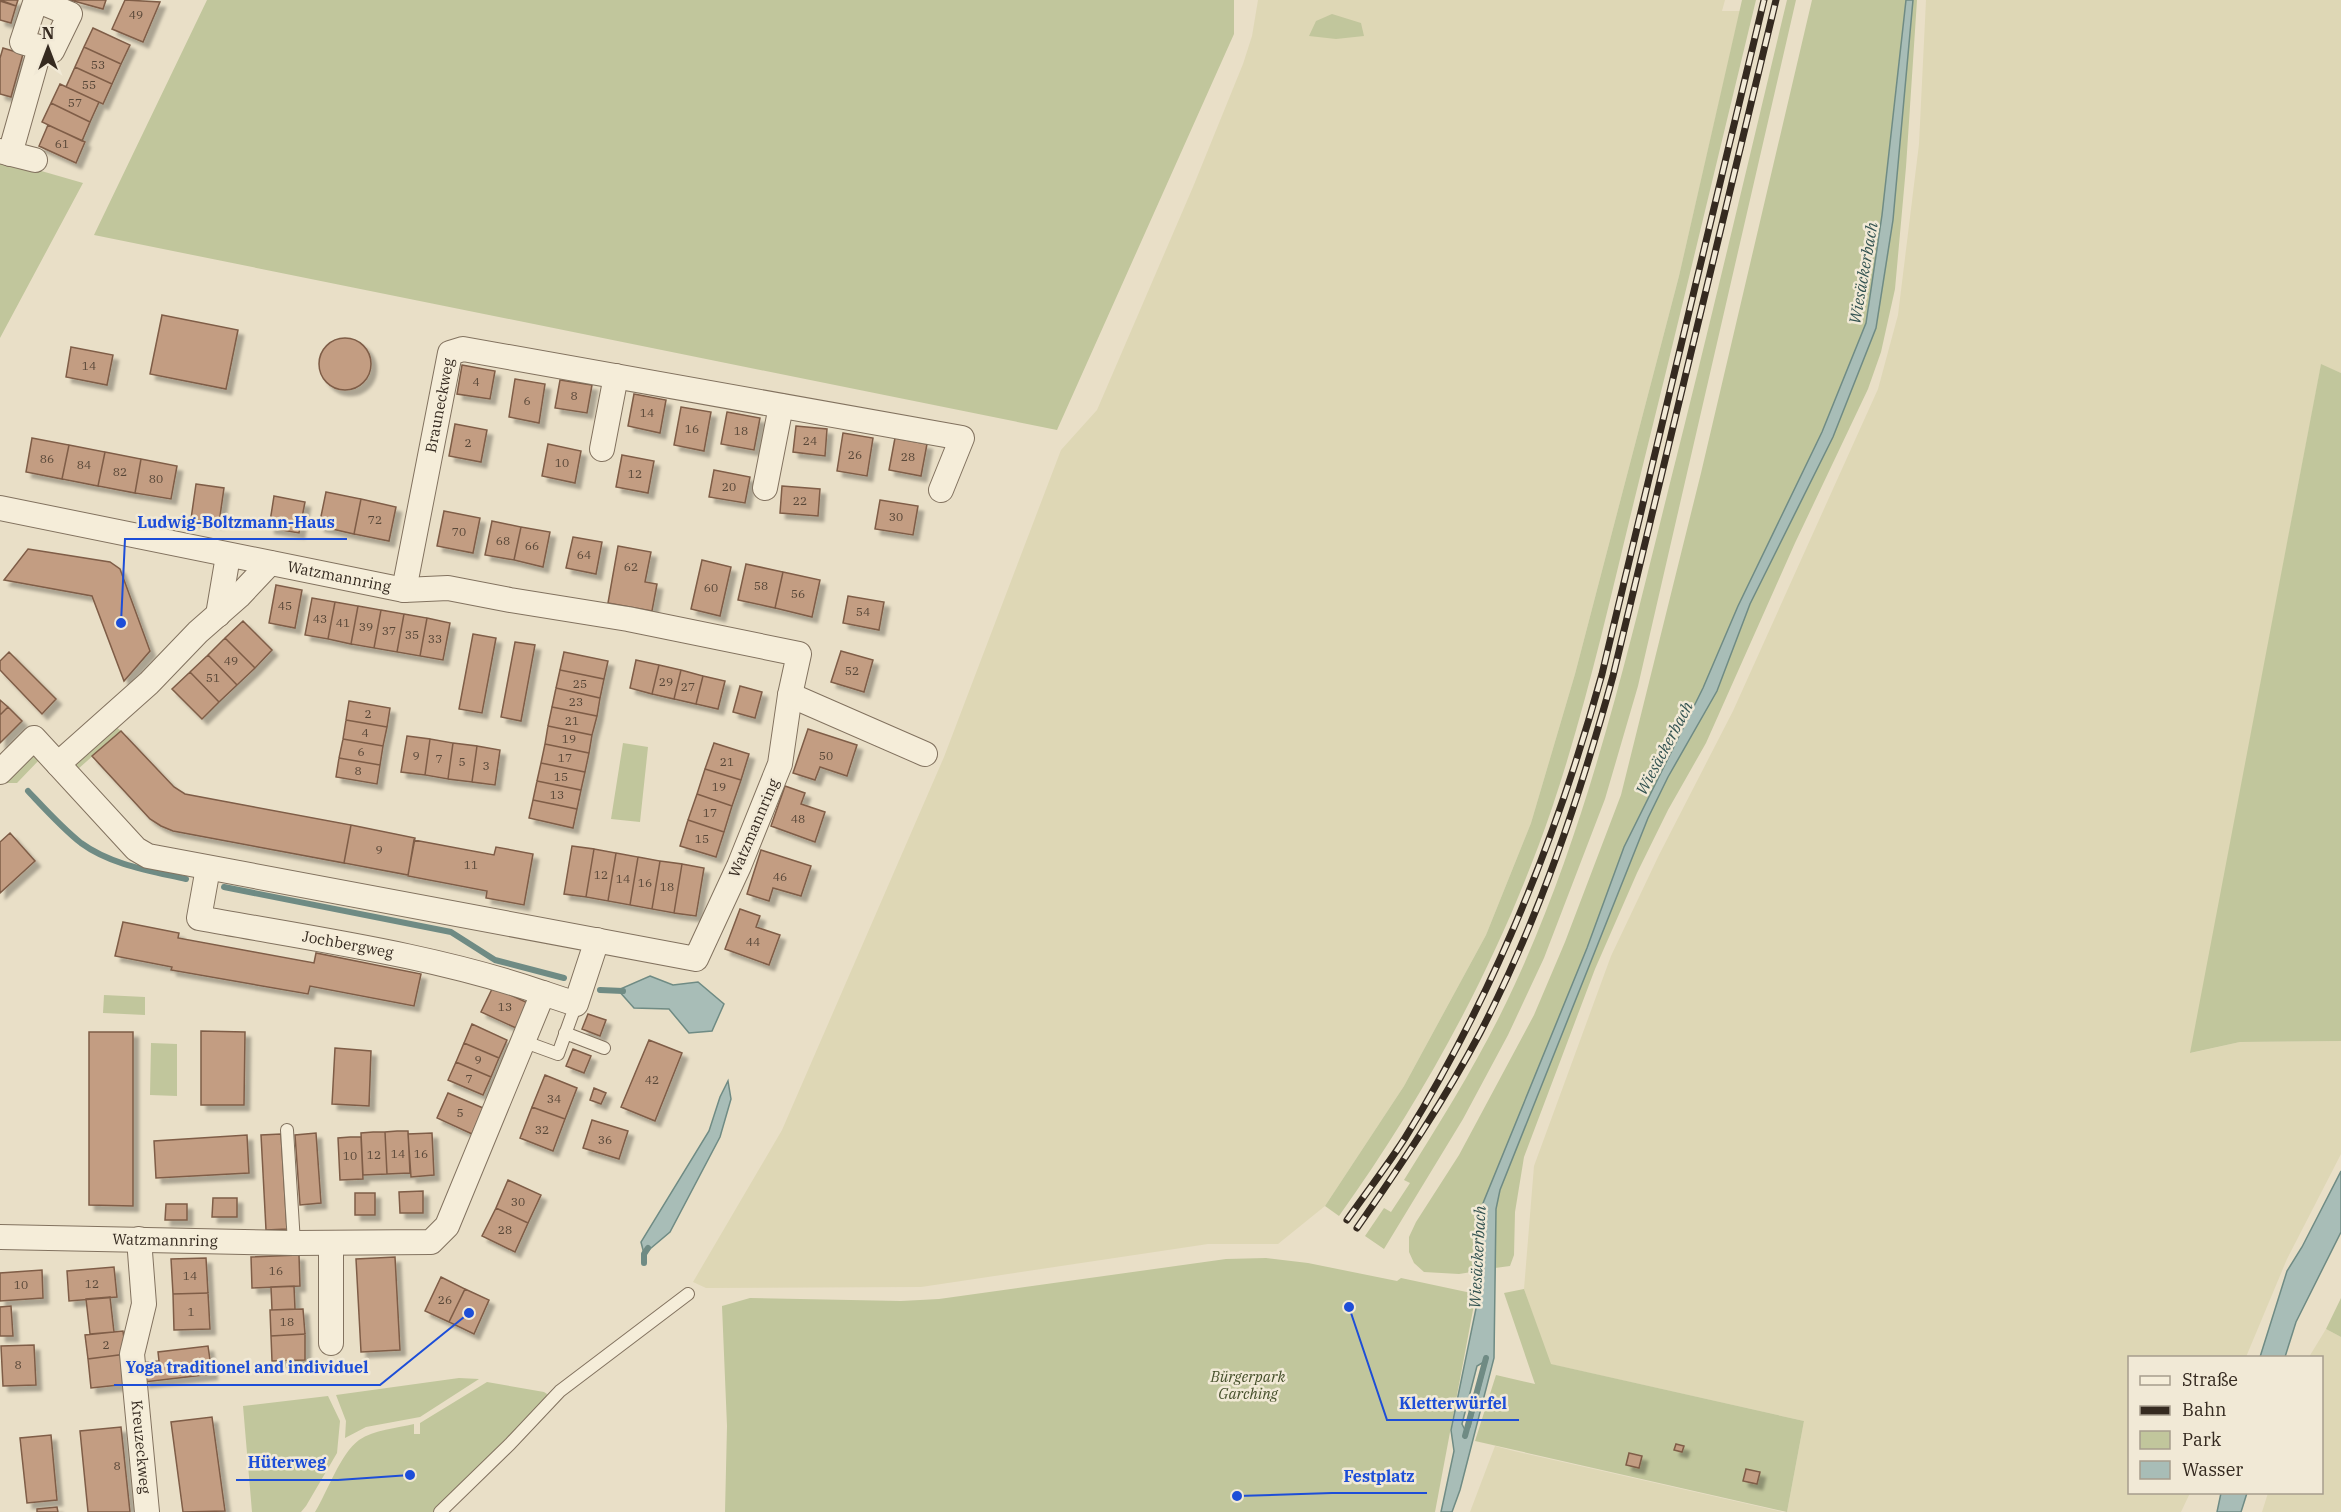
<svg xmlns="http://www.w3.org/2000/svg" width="2341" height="1512" font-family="'IBM Plex Serif',serif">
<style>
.farmland{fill:#ded7b5}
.green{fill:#c1c69c}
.water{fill:#a8bdb7;stroke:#6f8b84;stroke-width:1.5;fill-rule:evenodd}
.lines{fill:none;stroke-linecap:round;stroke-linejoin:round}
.stream{stroke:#6f8b84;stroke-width:6}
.building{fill:#c39d82;stroke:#7f5d47;stroke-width:1.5;filter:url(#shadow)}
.service-casing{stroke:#82725f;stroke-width:14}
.minor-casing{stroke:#82725f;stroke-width:26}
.service{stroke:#f5edd9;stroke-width:12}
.minor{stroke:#f5edd9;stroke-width:24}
.rail-casing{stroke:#352a20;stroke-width:7}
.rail{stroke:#f1e9d6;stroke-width:4.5;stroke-dasharray:14;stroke-linecap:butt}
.labels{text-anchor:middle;stroke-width:5;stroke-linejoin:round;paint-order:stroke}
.number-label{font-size:12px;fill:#584738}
.street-label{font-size:15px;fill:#352a20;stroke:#f1e9d6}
.park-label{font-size:15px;font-style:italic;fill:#454f2a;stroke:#f1e9d6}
.water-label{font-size:16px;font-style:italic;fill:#325250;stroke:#f1e9d6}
.leader{fill:none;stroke:#1d4ed8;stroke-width:2}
.callout-dot{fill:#1d4ed8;stroke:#f1e9d6;stroke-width:2}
.callout-label{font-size:16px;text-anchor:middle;font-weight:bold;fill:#1d4ed8;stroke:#f1e9d6;stroke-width:5;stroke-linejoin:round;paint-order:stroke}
</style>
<defs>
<filter id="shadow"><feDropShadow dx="5.5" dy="5.5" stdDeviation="1.5" flood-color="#0004"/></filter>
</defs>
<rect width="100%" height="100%" fill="#e9dfc7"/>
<path class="farmland" d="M1258 0H1725L1722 11H1740L1679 276 1575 674 1531 823 1486 935 1404 1086 1325 1206 1278 1244H1208L921 1287 706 1288 693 1282 782 1130 944 757 1061 450 1097 410 1193 187 1243 64 1252 36Z
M1926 0H2341V373L2321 365 2191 1053 2240 1042 2341 1041V1154L2287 1259 2246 1357 2130 1358V1492L2190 1493 2181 1512H1787L1804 1421 1550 1364 1524 1289 1534 1166 1611 956 1659 855 1733 711 1878 389 1898 315 1919 144Z
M2326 1329 2341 1337V1512H2262L2268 1493 2322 1492V1358L2309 1357Z
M1495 1446 1514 1451 1783 1512H1470Z"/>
<path class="green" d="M207 0H1234V34L1057 430 94 235Z
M1742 0H1756C1717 160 1679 321 1639 481 1612 590 1588 701 1552 808 1502 954 1429 1090 1339 1216L1325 1206 1404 1086 1486 935 1531 823 1575 674 1679 276Z
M1787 0H1796L1638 686 1605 799 1544 958 1508 1035 1463 1119 1384 1249 1365 1236 1384 1208 1391 1212 1410 1183 1404 1180C1444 1116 1484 1052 1515 984 1588 825 1627 656 1669 487 1710 325 1748 163 1787 0Z
M1812 0H1906L1882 215 1866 323 1822 432 1738 606 1703 688 1624 847 1587 948 1479 1213 1478 1271 1459 1274 1424 1272 1414 1263 1409 1252V1237L1416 1222 1459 1155 1534 1015 1565 942 1621 795 1701 473Z
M1913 0H1917L1906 167 1895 289 1881 352 1868 389 1795 543 1706 743 1668 810 1637 873 1595 969 1524 1157 1515 1212 1514 1255 1510 1266 1495 1268 1496 1209 1500 1190 1648 818 1668 777 1717 691 1750 604 1833 437 1876 328 1893 220Z
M1332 14 1361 23 1364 36 1336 39 1309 36 1316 21Z
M0 161 24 166 83 183 0 338Z
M2321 364 2341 373V1041L2240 1042 2190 1053Z
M113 724 121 731 78 769 71 761Z
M623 743 648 747 640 822 611 819Z
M31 752 41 758 17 783H0Z
M104 995 145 997V1015L103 1013Z
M151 1043 177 1044V1096L150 1095Z
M1266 1258 1308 1263 1397 1281 1401 1278 1476 1294 1435 1512H725L727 1426 722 1306 750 1298 901 1301 939 1299 1226 1259Z
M1524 1289 1551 1364 1804 1421 1787 1512 1475 1441 1496 1375 1535 1384 1504 1293Z
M2341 1298V1337L2326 1329Z
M459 1378 479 1379 420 1417 366 1427 345 1438 346 1421 336 1395Z
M487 1382 544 1392 547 1394 546 1399 433 1512H315C328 1491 340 1454 359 1440 374 1430 397 1428 414 1424V1434H420V1423Z
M328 1396 340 1421 337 1453 306 1506 301 1512H252L243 1406Z"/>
<path class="water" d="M1906 0H1913L1893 220 1876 328 1833 437 1750 604 1717 691 1668 777 1648 818 1500 1190 1496 1209 1494 1358 1460 1490 1452 1512H1441L1454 1451 1451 1430 1479 1294 1477 1240 1479 1213 1587 948 1624 847 1703 688 1738 606 1822 432 1866 323 1882 215ZM1482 1363 1485 1368 1470 1427 1465 1430 1462 1424 1477 1366Z
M650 976 673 985 698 982 724 1004 712 1031 689 1033 669 1009 634 1008 618 990Z
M728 1081 731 1099 720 1137 670 1232 644 1254 641 1242 709 1131 720 1097Z
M2341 1171V1232L2296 1322 2285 1357H2260L2287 1271 2302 1247Z
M2221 1493H2247L2241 1512H2217Z"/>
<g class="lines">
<path class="stream" d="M28 791C45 809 62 828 81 843 111 865 151 871 186 879
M224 887 451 932 495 960 564 978
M600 990 623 991
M644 1263V1254L648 1248
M1465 1436 1486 1358"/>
</g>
<path class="building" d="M0 0H18L16 6Z
M70 0H106L103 9Z
M125 0 160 2 143 42 112 29Z
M0 1 16 6 11 23 0 20Z
M93 28 130 45 121 64 84 47Z
M84 47 121 64 112 84 75 67Z
M3 48 23 54 11 97 0 94V58Z
M75 67 112 84 103 104 66 87Z
M60 84 99 102 90 122 51 103Z
M51 103 90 122 82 141 42 122Z
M48 125 85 142 76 163 39 146Z
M162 315 238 330 226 389 150 374Z
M319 364a26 26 0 1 1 52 0a26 26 0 1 1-52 0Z
M71 347 113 355 107 385 66 377Z
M462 365 495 371 490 399 457 394Z
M515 379 545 384 539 423 509 417Z
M560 380 592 385 587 413 555 408Z
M634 394 666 400 660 433 628 426Z
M681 407 711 412 704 451 674 445Z
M727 412 760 418 754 450 721 444Z
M455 424 487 430 481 462 449 456Z
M796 426 827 429 825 456 793 452Z
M843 433 873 438 867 476 837 471Z
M32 438 69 445 62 479 26 472Z
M895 438 927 444 921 476 889 470Z
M548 444 581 451 575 483 542 476Z
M69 445 105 452 98 486 62 479Z
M105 452 141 459 135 493 98 486Z
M622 455 654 461 648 493 616 487Z
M141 459 177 466 171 499 135 493Z
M714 470 750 477 745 503 709 497Z
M196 484 224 488 219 523 191 519Z
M782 486 820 489 818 516 780 513Z
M326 492 361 499 354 534 319 526Z
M274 496 305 502 299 533 269 528Z
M361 499 396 507 389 541 354 534Z
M880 500 918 506 913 535 875 529Z
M444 511 480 518 473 553 437 546Z
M492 521 521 527 514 560 485 555Z
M521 527 550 532 543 567 514 560Z
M573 537 602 542 596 574 566 568Z
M618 546 651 552 645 582 657 584 652 611 608 603Z
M28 549 110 562 120 569 150 651 124 681 92 596 4 580Z
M702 560 731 567 720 616 691 609Z
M746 564 783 572 775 608 738 600Z
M783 572 820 580 812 617 775 608Z
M276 585 302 590 295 628 269 623Z
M848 596 884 602 879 630 843 623Z
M312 598 335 602 328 639 305 635Z
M335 602 358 606 351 644 328 639Z
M358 606 381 610 374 648 351 644Z
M381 610 404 614 397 652 374 648Z
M404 614 427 618 420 656 397 652Z
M427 618 450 623 443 660 420 656Z
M243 621 272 650 255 668 225 638Z
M473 634 496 638 482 713 459 709Z
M225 638 255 668 237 685 208 655Z
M515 642 535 645 521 721 501 717Z
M841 651 873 660 864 692 831 682Z
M9 652 56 699 42 714 0 670V661Z
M564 652 608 661 604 679 560 670Z
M208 655 237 685 219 702 190 672Z
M636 660 659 665 652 694 630 688Z
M659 665 681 670 674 699 652 694Z
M560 670 604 679 600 698 556 688Z
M681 670 703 676 696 704 674 699Z
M190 672 219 702 202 719 172 689Z
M703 676 725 681 718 709 696 704Z
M740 686 762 692 755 718 733 712Z
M556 688 600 698 597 716 552 707Z
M0 700 8 707 0 715Z
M349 701 390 708 387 727 346 720Z
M8 707 22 721 0 743V715Z
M552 707 597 716 592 735 548 726Z
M346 720 387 727 383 746 343 739Z
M548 726 592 735 589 753 545 744Z
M808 729 857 745 847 776 820 767 815 780 793 773Z
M121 731 174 787 185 794 351 825 344 863 173 831 161 826 150 819 92 756Z
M407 736 430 739 425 775 401 772Z
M343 739 383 746 380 765 339 758Z
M430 739 453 743 448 779 425 775Z
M453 743 477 746 472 782 448 779Z
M714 743 749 754 741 780 705 769Z
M545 744 589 753 585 772 541 763Z
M477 746 500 750 495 785 472 782Z
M339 758 380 765 377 784 336 777Z
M541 763 585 772 581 790 537 781Z
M705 769 741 780 732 806 697 794Z
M537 781 581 790 577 809 533 800Z
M785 786 805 793 801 804 825 812 815 842 771 826Z
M697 794 732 806 724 832 688 820Z
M533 800 577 809 573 828 529 818Z
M688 820 724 832 716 857 680 846Z
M351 825 415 838 408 875 344 863Z
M10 833 35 861 0 893V842Z
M414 840 494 855 496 847 533 854 524 905 486 898 487 891 408 876Z
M572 846 594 849 586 897 564 894Z
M594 849 616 853 608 901 586 897Z
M761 850 811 866 801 896 773 888 769 901 747 894Z
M616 853 638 857 630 905 608 901Z
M638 857 660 861 652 909 630 905Z
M660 861 682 864 674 913 652 909Z
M682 864 704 868 696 916 674 913Z
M740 909 760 916 756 927 780 935 769 965 725 949Z
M123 922 179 933 178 938 314 963 316 953 421 974 414 1006 310 986 308 994 171 970 172 967 115 956Z
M493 987 528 1003 516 1028 481 1012Z
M588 1014 606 1020 600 1036 582 1029Z
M472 1024 507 1040 499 1058 464 1043Z
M201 1031 245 1032 244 1105H201Z
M89 1032H133V1206L89 1205Z
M649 1040 682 1053 655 1121 621 1107Z
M464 1043 499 1058 491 1077 456 1062Z
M335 1048 371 1051 369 1106 332 1104Z
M573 1049 591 1056 584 1073 566 1066Z
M456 1062 491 1077 483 1095 448 1080Z
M545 1075 577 1088 565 1119 532 1107Z
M594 1088 606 1093 601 1104 590 1100Z
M448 1093 483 1108 472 1134 437 1118Z
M532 1107 565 1119 553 1151 520 1138Z
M592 1120 628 1131 619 1159 583 1148Z
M397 1131H408L410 1173 387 1174 385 1132Z
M373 1132H385L387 1174 363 1175 361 1133Z
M316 1133 321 1203 300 1205 295 1135Z
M432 1133 434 1175 411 1177 408 1134Z
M281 1134 287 1229 266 1230 261 1135Z
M247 1135 249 1173 156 1178 154 1141Z
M350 1137H361L363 1179 340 1180 338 1138Z
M508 1180 541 1195 528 1223 496 1208Z
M423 1191V1213H400L399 1192Z
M355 1193H375V1215H355Z
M213 1198H237V1217H212Z
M166 1204H187V1220H165Z
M496 1208 528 1223 515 1252 482 1236Z
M299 1255 300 1286 252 1288 251 1257Z
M395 1257 400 1350 361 1352 356 1259Z
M206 1258 208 1293 173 1294 171 1259Z
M114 1267 117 1297 69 1301 67 1271Z
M42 1270 43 1298 0 1301V1273Z
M441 1277 465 1289 449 1322 425 1311Z
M294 1286 295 1309 272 1310 271 1287Z
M465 1289 489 1300 474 1334 449 1322Z
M208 1293 210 1329 174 1330 173 1294Z
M110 1297 114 1332 90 1334 86 1299Z
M11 1306 13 1336H0V1307Z
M303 1309 305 1334 271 1336 270 1310Z
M123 1331 126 1354 88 1359 85 1335Z
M305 1334V1360L272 1361 271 1336Z
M34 1345 36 1385 3 1386 1 1346Z
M208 1346 212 1374 144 1382 141 1363 159 1361 158 1352Z
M126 1354 128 1384 91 1388 88 1359Z
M212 1417 225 1511 183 1512 171 1422Z
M121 1427 130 1512H88L80 1431Z
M51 1435 57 1500 27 1503 20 1438Z
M1676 1444 1684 1446 1682 1452 1674 1450Z
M1629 1453 1642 1456 1639 1468 1626 1465Z
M1746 1469 1760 1472 1757 1484 1743 1481Z
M57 1507 58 1512H37V1509Z"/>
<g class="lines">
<g class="service-casing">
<path id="service" d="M565 1033 604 1048
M525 1042 558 1054 576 1004
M287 1130 294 1243
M440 1512 510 1444 560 1391 688 1294"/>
</g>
<g class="minor-casing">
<g id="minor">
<path d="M36 0 70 14 52 51 22 42Z"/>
<path d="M0 151 35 160"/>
<path d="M10 154 40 48"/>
<path d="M602 449 616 376"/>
<path d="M765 488 781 406"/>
<path id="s1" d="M0 508 404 590 448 588 510 600 628 619 799 654 790 695 780 764 739 866 696 959 148 856 136 849 34 738 0 772"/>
<path id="s2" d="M404 590 450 353 463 349 962 438 941 490"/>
<path d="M218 615 228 556"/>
<path d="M790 695 925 754"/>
<path d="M58 764 149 683 198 632 239 596 270 563"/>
<path id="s3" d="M208 868 199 918C313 939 433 955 543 993"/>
<path id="s4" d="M0 1237 294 1243 431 1242 447 1226 543 993 576 1004 597 940"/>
<path id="s5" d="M139 1239 144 1304 132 1354 147 1512"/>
<path d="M331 1343V1243"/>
</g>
</g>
<use href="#service" class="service"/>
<use href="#minor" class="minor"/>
<g class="rail-casing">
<path id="rail" d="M1347 1220C1366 1193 1387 1166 1405 1138 1494 994 1557 837 1602 674L1764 0
M1357 1228C1401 1165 1444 1101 1480 1033 1539 919 1579 799 1613 676L1776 0"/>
</g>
<use href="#rail" class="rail"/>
</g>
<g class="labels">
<g class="number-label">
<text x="136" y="19">49</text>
<text x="98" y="69">53</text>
<text x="89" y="89">55</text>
<text x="75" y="107">57</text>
<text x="62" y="148">61</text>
<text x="89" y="370">14</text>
<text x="476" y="386">4</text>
<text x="574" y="400">8</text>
<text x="527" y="405">6</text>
<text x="647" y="417">14</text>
<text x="692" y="433">16</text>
<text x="741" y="435">18</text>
<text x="810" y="445">24</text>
<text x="468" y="447">2</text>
<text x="855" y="459">26</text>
<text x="908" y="461">28</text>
<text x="47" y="463">86</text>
<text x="562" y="467">10</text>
<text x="84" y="469">84</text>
<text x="120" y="476">82</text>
<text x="635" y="478">12</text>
<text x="156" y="483">80</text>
<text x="729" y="491">20</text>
<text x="800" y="505">22</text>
<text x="896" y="521">30</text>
<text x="375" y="524">72</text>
<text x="459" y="536">70</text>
<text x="503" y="545">68</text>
<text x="532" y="550">66</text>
<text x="584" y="559">64</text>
<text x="631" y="571">62</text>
<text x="761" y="590">58</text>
<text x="711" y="592">60</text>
<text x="798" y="598">56</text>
<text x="285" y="610">45</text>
<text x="863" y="616">54</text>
<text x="320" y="623">43</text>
<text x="343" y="627">41</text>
<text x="366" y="631">39</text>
<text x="389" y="635">37</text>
<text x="412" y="639">35</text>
<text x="435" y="643">33</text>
<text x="231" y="665">49</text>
<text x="852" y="675">52</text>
<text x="213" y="682">51</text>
<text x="666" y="686">29</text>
<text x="580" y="688">25</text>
<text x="688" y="691">27</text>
<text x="576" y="706">23</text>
<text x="368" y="718">2</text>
<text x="572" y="725">21</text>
<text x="365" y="737">4</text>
<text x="569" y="743">19</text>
<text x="361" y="756">6</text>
<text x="416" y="760">9</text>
<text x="826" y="760">50</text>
<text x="565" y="762">17</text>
<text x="439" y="763">7</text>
<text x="462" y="766">5</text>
<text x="727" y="766">21</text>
<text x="486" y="770">3</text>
<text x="358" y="775">8</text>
<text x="561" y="781">15</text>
<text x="719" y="791">19</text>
<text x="557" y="799">13</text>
<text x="710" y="817">17</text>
<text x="798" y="823">48</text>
<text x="702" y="843">15</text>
<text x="379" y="854">9</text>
<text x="471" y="869">11</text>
<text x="601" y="879">12</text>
<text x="780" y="881">46</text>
<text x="623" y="883">14</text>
<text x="645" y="887">16</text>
<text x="667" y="891">18</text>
<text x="753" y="946">44</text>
<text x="505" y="1011">13</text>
<text x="478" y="1064">9</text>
<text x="469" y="1083">7</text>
<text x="652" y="1084">42</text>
<text x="554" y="1103">34</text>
<text x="460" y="1117">5</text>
<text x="542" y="1134">32</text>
<text x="605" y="1144">36</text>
<text x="398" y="1158">14</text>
<text x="421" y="1158">16</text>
<text x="374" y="1159">12</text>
<text x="350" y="1160">10</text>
<text x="518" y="1206">30</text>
<text x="505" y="1234">28</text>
<text x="276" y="1275">16</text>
<text x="190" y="1280">14</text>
<text x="92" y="1288">12</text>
<text x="21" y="1289">10</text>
<text x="445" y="1304">26</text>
<text x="191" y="1316">1</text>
<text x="287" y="1326">18</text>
<text x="106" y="1349">2</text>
<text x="18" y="1369">8</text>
<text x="117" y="1470">8</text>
</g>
<g class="street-label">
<text dy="5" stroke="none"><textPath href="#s2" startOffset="188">Brauneckweg</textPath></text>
<text dy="5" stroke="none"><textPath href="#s1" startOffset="346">Watzmannring</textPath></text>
<text transform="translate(754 828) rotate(-67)" y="5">Watzmannring</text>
<text dy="5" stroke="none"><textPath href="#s3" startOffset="202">Jochbergweg</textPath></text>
<text dy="5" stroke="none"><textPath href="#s4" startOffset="165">Watzmannring</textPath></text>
<text dy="5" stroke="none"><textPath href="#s5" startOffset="210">Kreuzeckweg</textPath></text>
</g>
<g class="park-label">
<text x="1248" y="1382">Bürgerpark<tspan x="1248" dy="17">Garching</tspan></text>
</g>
<g class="water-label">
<text transform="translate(1863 273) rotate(-80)" y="6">Wiesäckerbach</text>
<text transform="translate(1664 748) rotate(-62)" y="6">Wiesäckerbach</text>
<text transform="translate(1477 1257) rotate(-87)" y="6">Wiesäckerbach</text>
</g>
</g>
<path class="leader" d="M121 623L125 539H347M469 1313L380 1385H114M1349 1307L1387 1420H1519M410 1475L338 1480H236M1237 1496L1332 1493H1427"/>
<g class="callout-dot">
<circle cx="121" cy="623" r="6"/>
<circle cx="469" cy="1313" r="6"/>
<circle cx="1349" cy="1307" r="6"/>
<circle cx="410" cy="1475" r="6"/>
<circle cx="1237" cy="1496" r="6"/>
</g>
<g class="callout-label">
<text x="236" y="528">Ludwig-Boltzmann-Haus</text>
<text x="247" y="1373">Yoga traditionel and individuel</text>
<text x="1453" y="1409">Kletterwürfel</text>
<text x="287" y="1468">Hüterweg</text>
<text x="1379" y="1482">Festplatz</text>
</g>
<rect x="2128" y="1356" width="195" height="138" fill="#f1e9d6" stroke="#a69d8d" stroke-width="1.5"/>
<rect x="2140" y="1376" width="30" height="9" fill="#f5edd9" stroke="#a69d8d" stroke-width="1.5"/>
<text x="2182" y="1386" font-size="18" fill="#352a20">Straße</text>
<rect x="2140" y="1406" width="30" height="9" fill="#352a20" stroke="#a69d8d" stroke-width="1.5"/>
<text x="2182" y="1416" font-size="18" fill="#352a20">Bahn</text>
<rect x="2140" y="1431" width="30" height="18" fill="#c1c69c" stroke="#a69d8d" stroke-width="1.5"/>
<text x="2182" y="1446" font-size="18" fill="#352a20">Park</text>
<rect x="2140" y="1461" width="30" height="18" fill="#a8bdb7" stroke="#a69d8d" stroke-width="1.5"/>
<text x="2182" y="1476" font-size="18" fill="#352a20">Wasser</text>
<g transform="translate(48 48)" stroke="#f1e9d6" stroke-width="4.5" paint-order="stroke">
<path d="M0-4.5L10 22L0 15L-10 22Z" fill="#352a20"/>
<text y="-9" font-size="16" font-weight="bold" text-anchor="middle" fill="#352a20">N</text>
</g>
</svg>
